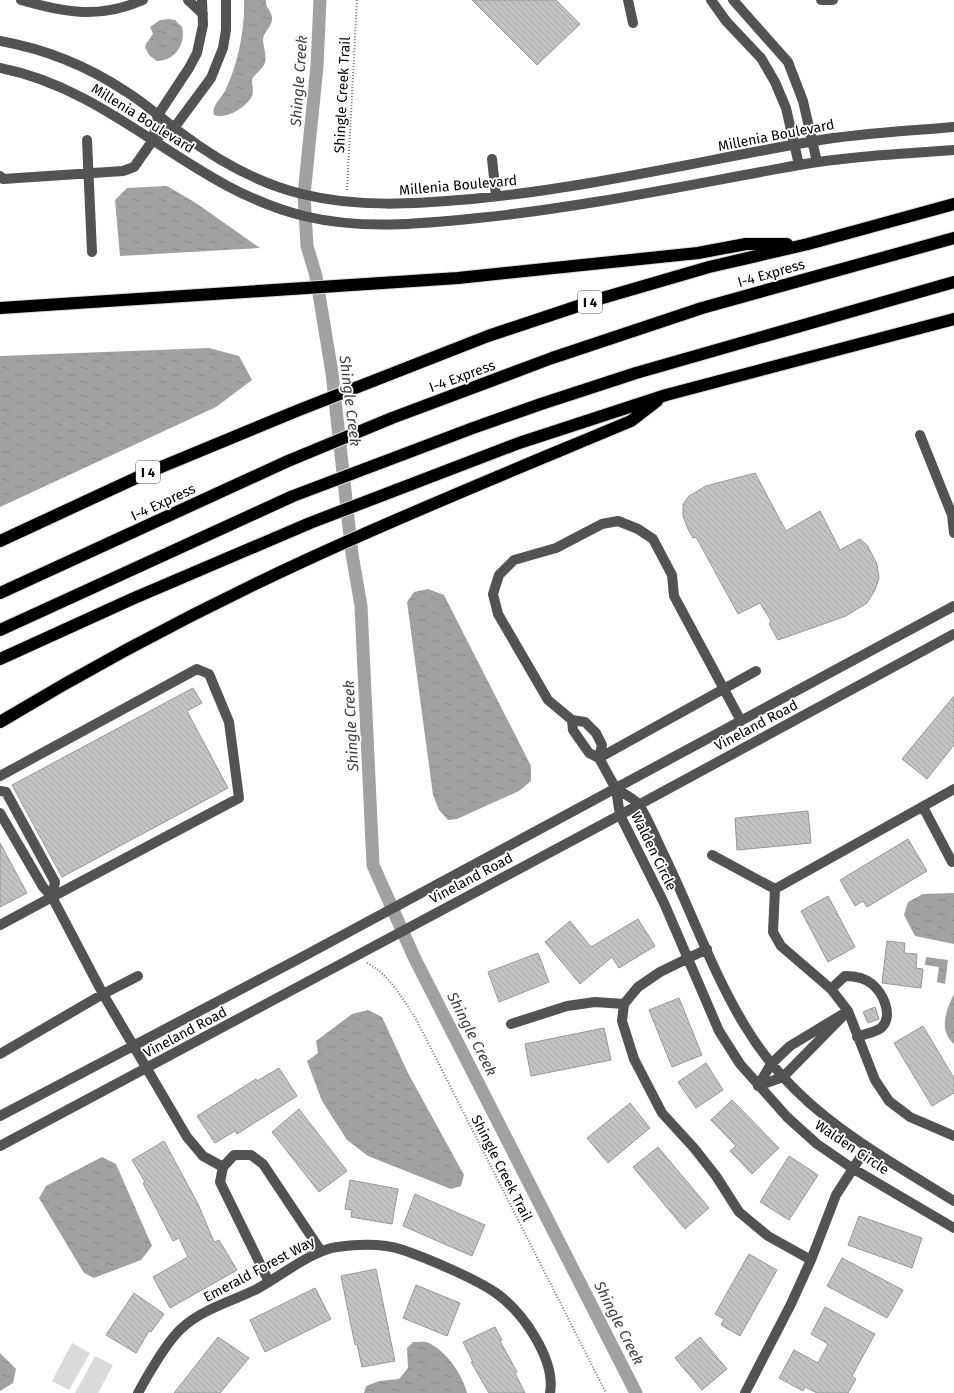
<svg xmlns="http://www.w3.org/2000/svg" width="954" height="1393" font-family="'Fira Sans',sans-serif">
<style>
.green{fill:#dadada}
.water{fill:url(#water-ripples)}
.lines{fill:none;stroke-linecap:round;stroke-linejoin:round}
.canal{stroke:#a1a1a1;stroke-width:13}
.building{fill:url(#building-back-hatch);stroke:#979797}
.highway-casing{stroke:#dbdbdb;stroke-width:14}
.path{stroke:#757575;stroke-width:2;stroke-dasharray:1 2;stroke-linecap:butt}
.minor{stroke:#535353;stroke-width:10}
.highway{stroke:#000;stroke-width:12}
.labels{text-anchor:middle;stroke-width:3.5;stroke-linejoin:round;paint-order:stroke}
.shield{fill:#fff;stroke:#4c4c4c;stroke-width:1}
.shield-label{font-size:13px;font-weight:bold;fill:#000}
.street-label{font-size:14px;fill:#000;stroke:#fff}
.water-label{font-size:15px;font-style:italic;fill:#424242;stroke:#fff}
</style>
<defs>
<pattern id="water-ripples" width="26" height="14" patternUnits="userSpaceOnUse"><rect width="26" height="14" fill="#a1a1a1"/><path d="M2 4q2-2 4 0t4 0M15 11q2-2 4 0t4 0" fill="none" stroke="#898989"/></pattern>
<pattern id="building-back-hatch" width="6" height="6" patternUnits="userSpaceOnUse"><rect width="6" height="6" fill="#c3c3c3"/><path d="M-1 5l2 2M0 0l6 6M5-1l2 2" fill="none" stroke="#a6a6a6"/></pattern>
</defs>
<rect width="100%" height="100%" fill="#fff"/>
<path class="green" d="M72 1343 90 1353 69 1390 52 1381Z
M95 1356 113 1365 98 1393H75Z"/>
<path class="water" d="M244 0H266C265 8 271 10 272 17 273 27 263 31 263 40 263 48 268 56 264 65 261 70 255 74 252 79 252 85 254 91 252 96 247 107 226 120 214 115 211 107 221 98 225 91 238 64 245 30 244 0Z
M169 19 175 20 182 27C186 43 176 61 157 61L150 56 145 48 146 44 153 34 150 27 160 20Z
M167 186 196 203 260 248 120 256 115 200 127 188Z
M209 348 239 356 252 380 216 407 0 507V356Z
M428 589 444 595 531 766V781L519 791 457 819 448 820 439 810 433 795 407 602 414 592Z
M954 893V944L915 936 904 915 908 902 923 894Z
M926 957 948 960 945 984 937 982 939 967 925 965Z
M954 994V1044C938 1030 946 1010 954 994Z
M368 1010 382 1017 408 1073 464 1175 461 1186 451 1189 368 1156 347 1140 322 1101 307 1061 318 1053 316 1041 352 1014Z
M102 1157 116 1164 152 1246 141 1260 94 1278 84 1273 39 1198 46 1186Z
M413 1342C418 1342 425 1341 429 1343 446 1351 463 1375 467 1393H364L366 1386 379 1381 399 1379 408 1368 407 1348Z
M0 1353 16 1369 13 1383 0 1391Z"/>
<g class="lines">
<path class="canal" d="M320 0 317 66 304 195 307 246 316 276 332 373 352 554 361 606 373 865 414 957 636 1393"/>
</g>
<path class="building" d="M472 0H556L580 24 537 65Z
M755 473 786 531 820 511 840 550 860 539 867 545 877 564 879 578 875 590 867 603 846 616 778 640 769 624 771 621 760 603 738 614 696 537 693 538 688 529 683 516V504L689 496 706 486Z
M193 688 202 703 187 711 228 788 62 877 12 785Z
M954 696V745L927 779 902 759Z
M808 811 811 843 737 850 735 818Z
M908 839 927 871 867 907 863 901 855 906 840 880Z
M0 843 27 893 0 907Z
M828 896 855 947 828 962 801 911Z
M638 919 655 946 619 968 612 957 580 984 545 942 570 921 591 947Z
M887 941 905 943 904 953 917 954 916 968 923 969 921 988 882 983Z
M538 953 549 982 499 1002 488 972Z
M679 998 702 1055 672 1067 649 1010Z
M875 1007 879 1019 868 1023 863 1012Z
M923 1026 954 1078V1093L932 1106 894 1043Z
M604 1028 611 1060 531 1076 525 1044Z
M706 1063 723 1090 696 1108 678 1082Z
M279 1068 297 1096 237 1134 235 1131 215 1143 197 1116 256 1079 257 1081Z
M732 1100 779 1148 752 1174 730 1151 736 1146 711 1120Z
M630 1103 650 1128 608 1163 587 1138Z
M299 1109 347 1171 319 1192 272 1132Z
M164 1141 198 1204 214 1242 219 1240 237 1270 170 1308 153 1277 188 1257 179 1238 173 1241 143 1183 145 1182 132 1160Z
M658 1147 709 1208 685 1229 633 1167Z
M789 1156 818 1175 789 1220 760 1202Z
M350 1180 398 1189 392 1224 351 1217 352 1210 345 1209Z
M415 1194 485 1225 472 1256 403 1226Z
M859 1216 922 1238 912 1268 848 1245Z
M749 1254 777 1270 740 1336 721 1325 724 1319 715 1314Z
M842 1258 903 1290 887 1318 827 1286Z
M376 1269 395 1361 362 1367 357 1344 355 1345 341 1276Z
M416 1285 460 1303 447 1336 403 1318Z
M315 1288 331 1319 265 1352 250 1320Z
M134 1293 164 1314 151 1332 149 1331 136 1353 106 1335Z
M825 1307 875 1334 852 1376 856 1379 848 1393H817L805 1387 803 1391 779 1378 794 1350 818 1363 828 1344 811 1334Z
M495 1327 502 1340 500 1341 517 1372 515 1373 525 1393H489L471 1362H473L463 1342Z
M218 1337 249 1358 220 1393H174Z
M700 1337 727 1369 702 1390 675 1358Z"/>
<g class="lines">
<g class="highway-casing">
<path id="highway" d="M0 308 458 278 698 253 746 244H787
M0 541 149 472 299 410 488 336 599 299 709 267 808 244 954 204
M0 593 288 461 392 418 552 358 702 308 954 238
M0 630 293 496 473 428 541 404 636 373 954 282
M0 659 132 599 310 523 519 443 666 395 954 319
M0 722C98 663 200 609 304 561 412 511 521 467 631 421L657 401"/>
</g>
<path class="path" d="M347 190 357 0
M367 963C390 975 402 998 416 1019L606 1393"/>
<path class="minor" d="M21 0C66 13 100 19 143 0
M188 0 203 14
M628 0 633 23
M711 0 726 21 761 58 775 82 786 108 799 165
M733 0 788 62 803 101 817 162
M821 0H833
M0 41C45 49 87 66 125 91 145 103 162 119 181 133 218 161 257 183 302 194 358 208 414 204 472 199 587 188 700 161 814 141 860 133 907 131 954 127
M0 68C117 91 189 188 304 216 362 230 420 224 478 218 587 207 692 184 799 165 850 156 903 154 954 150
M87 140 92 252
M153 140 174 128 211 78 223 48 226 30V0
M492 159 496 196
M0 176 3 179 123 171 134 167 153 140 158 115 189 68 197 53 203 25 202 0
M920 435 952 515H954
M954 516 952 515 954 533
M572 720 573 730 589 753 599 758 616 789 620 815 664 903 719 1031 740 1064 787 1117 817 1144 852 1168 954 1228
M599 758 602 745 596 733 585 722 572 720 548 700 498 614 493 594 499 575 514 560 556 548 602 524 618 521 638 529 653 539 672 575 674 596 741 721
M599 758 756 671
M0 776 197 669 209 674 229 722 239 798 52 897 103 994 138 976
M616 789C623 793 634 798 639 805 646 814 657 841 663 853 691 910 712 972 745 1026 795 1110 873 1151 954 1201
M954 789 775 889 773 932 781 946 831 989 848 1011 875 1080 889 1101 910 1117 954 1136
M0 791 6 792 55 882 52 897 0 925
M923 807 952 862
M0 813 43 887 52 897
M712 855 775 889
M707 949 660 972 638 987 624 1004 622 1021 634 1059 662 1113 694 1148 716 1176 739 1212 768 1236 811 1260
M831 989 845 976C854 976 865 978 872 984 883 993 894 1016 881 1028 876 1032 864 1034 857 1037
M848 1011 783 1077 758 1086 771 1064 790 1046Z
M511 1024 567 1006 595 1002 624 1004
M0 1054 103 994 187 1137 203 1156 223 1167
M0 1116 306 955 954 606
M0 1146 620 815 954 634
M269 1282 220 1182 223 1167 234 1155H251L263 1164 321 1251
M138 1393C147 1376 168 1340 182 1328 202 1309 233 1301 257 1289 279 1277 313 1250 337 1247 359 1244 382 1243 403 1250 429 1259 474 1278 496 1293 523 1312 556 1360 550 1393
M745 1393 791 1304 811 1260 836 1195 867 1147"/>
<use href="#highway" class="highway"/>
</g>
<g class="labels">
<g class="shield">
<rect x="578" y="291" width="24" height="22" rx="3"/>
<rect x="136" y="461" width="24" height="22" rx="3"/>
</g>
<g class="shield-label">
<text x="590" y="307">I 4</text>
<text x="148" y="477">I 4</text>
</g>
<g class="street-label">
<text transform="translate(342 95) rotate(-87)" y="5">Shingle Creek Trail</text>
<text transform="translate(143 118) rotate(32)" y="5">Millenia Boulevard</text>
<text transform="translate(776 135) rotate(-11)" y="5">Millenia Boulevard</text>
<text transform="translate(458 185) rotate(-5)" y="5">Millenia Boulevard</text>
<text transform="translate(771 273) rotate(-16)" y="5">I-4 Express</text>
<text transform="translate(462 376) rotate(-20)" y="5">I-4 Express</text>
<text transform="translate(163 502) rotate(-25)" y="5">I-4 Express</text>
<text transform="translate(756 725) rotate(-28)" y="5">Vineland Road</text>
<text transform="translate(654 851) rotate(64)" y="5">Walden Circle</text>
<text transform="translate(471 878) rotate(-28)" y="5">Vineland Road</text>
<text transform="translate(185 1032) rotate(-28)" y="5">Vineland Road</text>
<text transform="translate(852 1147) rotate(34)" y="5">Walden Circle</text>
<text transform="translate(502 1168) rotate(63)" y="5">Shingle Creek Trail</text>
<text transform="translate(259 1269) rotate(-28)" y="5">Emerald Forest Way</text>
</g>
<g class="water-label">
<text transform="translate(299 81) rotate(-86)" y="5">Shingle Creek</text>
<text transform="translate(350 401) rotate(83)" y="5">Shingle Creek</text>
<text transform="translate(351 726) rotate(-93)" y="5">Shingle Creek</text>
<text transform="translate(472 1034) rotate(63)" y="5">Shingle Creek</text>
<text transform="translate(619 1323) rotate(63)" y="5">Shingle Creek</text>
</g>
</g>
</svg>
